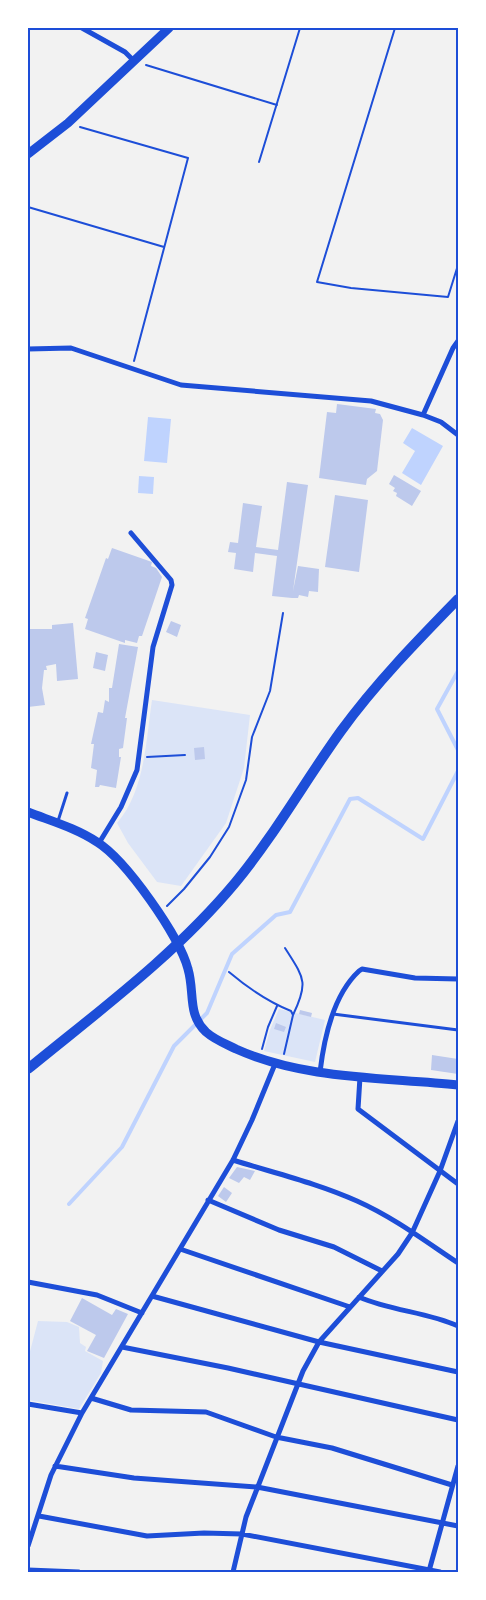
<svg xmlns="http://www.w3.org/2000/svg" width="486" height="1600" font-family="'Asap Condensed',sans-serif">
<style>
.green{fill:#dbe4f7}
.water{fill:#bfd3fe}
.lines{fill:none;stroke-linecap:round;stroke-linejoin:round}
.stream{stroke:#bfd3fe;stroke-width:4}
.building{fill:#bdc9ec}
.path{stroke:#1d4ed8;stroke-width:2}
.service{stroke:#1d4ed8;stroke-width:3}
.minor{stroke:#1d4ed8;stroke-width:5}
.tertiary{stroke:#1d4ed8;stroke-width:9}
.primary{stroke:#1d4ed8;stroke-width:10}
.neatline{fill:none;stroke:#1d4ed8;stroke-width:2}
</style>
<rect width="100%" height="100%" fill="#f2f2f2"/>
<path class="green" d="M152 700 250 715 244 768 226 823 181 886 157 882 128 843 117 823C145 791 146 740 152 700Z
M279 1009 325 1020 315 1062 264 1051 270 1030Z
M38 1321 67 1322 79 1327 80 1343 86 1347 85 1351 103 1361 101 1373 79 1409 28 1400V1359Z"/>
<path class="water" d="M148 417 171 419 167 463 144 461Z
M412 428 443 446 421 485 402 473 415 451 403 443Z
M139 476 154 477 153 494 138 493Z"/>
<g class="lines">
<path class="stream" d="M458 671 437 709 458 750
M69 1204 122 1147 174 1046 207 1013 232 954 276 915 290 912 350 799 358 798 423 839 458 771"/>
</g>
<path class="building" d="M337 404 376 409 375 413 380 414 383 420 377 471 367 479 366 485 319 478 327 412 336 413Z
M394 475 421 491 412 506 396 496 397 493 393 491 395 488 389 484Z
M287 482 308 485 293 591 298 566 319 569 318 592 309 591 308 597 299 595 298 598H292L272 596 277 556 255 553 253 572 234 569 236 553 228 552 230 542 238 543 243 503 262 506 256 547 278 550Z
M335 495 368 500 359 572 325 567Z
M112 548 152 562 151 566 156 568 162 577 142 636H139L137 643 125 640V643L85 629 88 619 85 618 106 558 108 559Z
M171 621 181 625 177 637 166 632Z
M73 623 78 679 57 681 56 664 46 666 47 670H44L42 688 45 705 28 707V629H52V625Z
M119 644 138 647 125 718H127L123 748 119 749V757H121L116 788 100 785 99 787H95L97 770 91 768 94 744H91L98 712 103 713 105 700 109 702V688H112Z
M96 652 108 655 105 671 93 668Z
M204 747 205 759 195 760 194 748Z
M300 1010 312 1013 311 1017 299 1014Z
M276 1023 286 1027 284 1032 274 1029Z
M432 1055 458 1059V1074L431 1070Z
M237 1167 255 1171 250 1180 244 1177 239 1183 229 1178Z
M224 1187 232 1193 226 1202 218 1196Z
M82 1298 112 1315 116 1309 128 1314 104 1358 87 1351 96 1335 70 1321Z"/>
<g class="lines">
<path class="path" d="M395 28 317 282 351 288 448 297 458 265
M146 65 277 105
M80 127 188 158 134 361
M259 162 300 28
M28 207 164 247
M147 757 185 755
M167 906 184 889 210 857 229 827 246 780 252 737 270 691 283 613
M285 948C304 978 309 982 293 1015
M229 972C248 988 268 1002 291 1011L293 1015 284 1054
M262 1049 268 1027 277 1006"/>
<path class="service" d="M58 821 67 793
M333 1014 458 1030"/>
<path class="minor" d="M82 28 125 52 134 61
M28 349 71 348 181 385 371 401 423 415 441 422 458 435
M423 415 453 348 458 341
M99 843 121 807 137 770 153 647 172 585 171 580 131 533
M320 1072C324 1038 333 995 359 971L362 969 415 978 458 979
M360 1077 358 1109 458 1184
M233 1160C274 1173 317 1183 357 1201 393 1217 425 1241 458 1263
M208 1200 279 1230 334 1247 382 1271
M180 1249 350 1307
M28 1282 97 1295 142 1313
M152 1296 319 1342 458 1372
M359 1297C391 1311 427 1312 458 1326
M122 1347 228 1368 458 1420
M91 1398 131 1410 206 1412 276 1437 332 1448 452 1485
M28 1404 82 1413
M55 1466 134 1478 257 1487 458 1526
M39 1516 147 1536 204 1533 242 1534 440 1572
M28 1546 51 1475 82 1413 233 1160 252 1120 275 1064
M28 1570 79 1572
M429 1571 458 1466
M233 1572 246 1517 303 1371 319 1342 398 1254 412 1233 440 1171 458 1121"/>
<path class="tertiary" d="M28 154 68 123 169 28
M28 812C51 821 76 828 97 842 126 860 180 937 188 969 195 993 187 1014 206 1032 215 1040 226 1044 236 1049 305 1080 384 1077 458 1085"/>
<path class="primary" d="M28 1069C100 1010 175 955 235 883 274 836 305 781 341 731 376 683 417 641 458 599"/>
</g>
<rect width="486" height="1600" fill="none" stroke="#ffffff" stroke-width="58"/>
<rect x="29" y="29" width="428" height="1542" class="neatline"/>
</svg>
